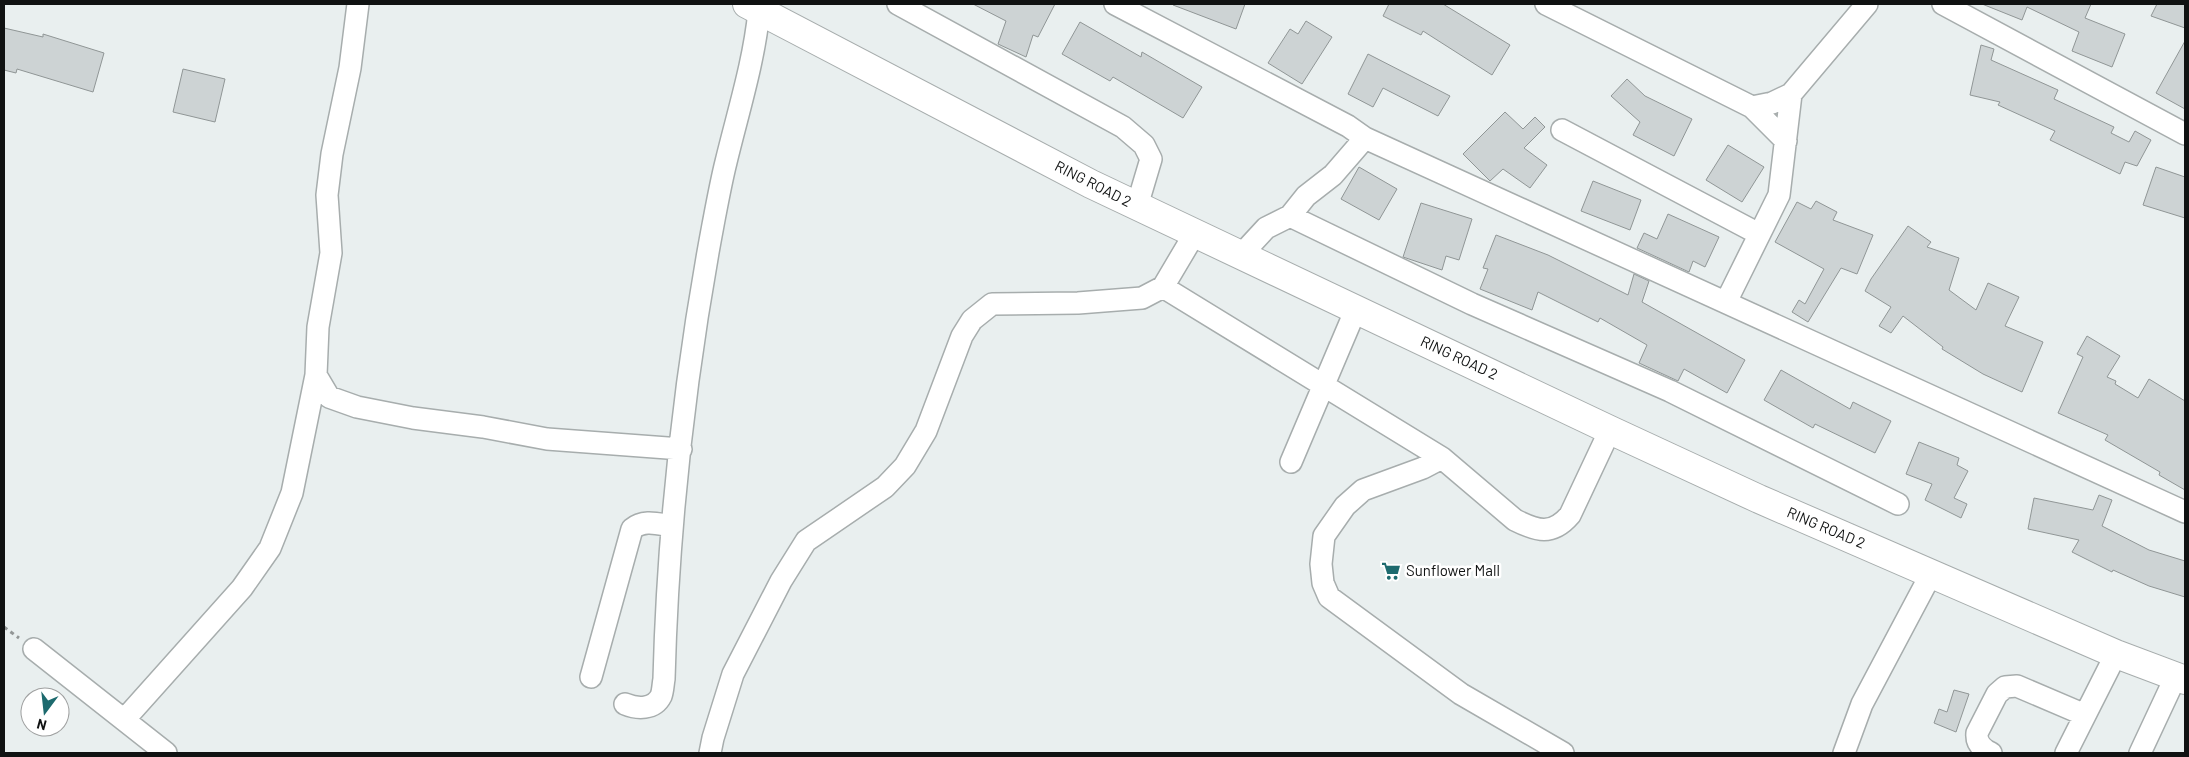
<svg xmlns="http://www.w3.org/2000/svg" width="2189" height="757" font-family="Barlow,sans-serif">
<style>
.building{fill:#cdd3d4;stroke:#909696}
.lines{fill:none;stroke-linecap:round;stroke-linejoin:round}
.minor-casing{stroke:#a7adad;stroke-width:24}
.major-casing{stroke:#a7adad;stroke-width:30}
.path{stroke:#929696;stroke-width:3;stroke-dasharray:4 4;stroke-linecap:butt}
.minor{stroke:#fff;stroke-width:21}
.major{stroke:#fff;stroke-width:28}
.labels{text-anchor:middle;stroke-width:5;stroke-linejoin:round;paint-order:stroke}
.street-label{font-size:15px;fill:#101212;stroke:#fff}
.poi-label{font-size:15px;fill:#101212;stroke:#fff;text-anchor:start}
</style>
<rect width="100%" height="100%" fill="#e9efef"/>
<path class="building" d="M973 4H1055L1038 37 1033 35 1026 57 998 44 1006 21Z
M1173 4H1245L1236 29 1173 5Z
M1389 4H1443L1510 45 1492 75 1423 31 1421 35 1383 16Z
M1982 4H2091L2085 18 2125 34 2112 67 2072 51 2079 32 2027 7 2022 20Z
M2157 4H2185V28L2151 16Z
M1306 21 1332 37 1302 84 1268 63 1290 29 1298 34Z
M1080 22 1141 57 1142 52 1202 87 1183 118 1113 77 1110 81 1062 54Z
M4 28 43 37V34L104 53 93 92 17 69 16 73 4 70Z
M2185 41V109L2156 93Z
M1981 45 1994 49 1991 60 2058 90 2054 99 2114 127 2111 133 2129 142 2135 131 2151 140 2137 166 2125 162 2120 174 2050 140 2055 131 1998 105 2000 102 1970 95Z
M1368 54 1450 96 1438 116 1383 88 1373 107 1348 94Z
M183 69 225 79 215 122 173 112Z
M1627 79 1645 96 1692 119 1674 156 1633 135 1640 122 1611 96Z
M1505 112 1523 129 1535 117 1545 127 1524 148 1547 165 1530 188 1503 169 1490 181 1463 154Z
M1728 145 1764 167 1742 202 1706 180Z
M1359 167 1397 189 1379 220 1341 199Z
M2156 167 2185 177V218L2143 205Z
M1593 181 1641 200 1630 230 1581 211Z
M1816 201 1837 212 1833 220 1873 235 1857 274 1841 268 1808 322 1792 312 1799 300 1805 304 1824 269 1775 242 1797 202 1811 209Z
M1421 203 1472 219 1459 260 1446 256 1442 270 1403 257Z
M1668 214 1719 237 1705 267 1693 261 1689 272 1637 248 1644 233 1657 239Z
M1908 226 1931 242 1927 247 1959 258 1949 290 1976 310 1988 283 2019 297 2005 326 2043 342 2022 392 1983 374 1942 349 1943 347 1903 316 1891 333 1879 326 1891 307 1865 291 1871 279Z
M1496 235 1548 255 1628 295 1634 274 1649 281 1642 302 1745 360 1727 393 1684 369 1678 381 1639 363 1647 345 1600 318 1598 322 1538 292 1532 310 1480 289 1488 269 1483 268Z
M2087 336 2120 356 2107 377 2116 381 2115 384 2138 398 2149 379 2185 401V490L2159 475 2160 472 2105 440 2108 435 2058 413 2083 357 2077 354Z
M1781 370 1850 409 1853 402 1891 421 1875 453 1815 424 1813 428 1764 400Z
M1919 442 1959 458 1957 465 1968 471 1954 498 1967 504 1961 518 1925 500 1932 484 1906 474Z
M2099 495 2112 500 2102 526 2149 550 2185 561V597L2149 586 2113 570 2112 572 2072 552 2079 540 2028 529 2034 498 2093 510Z
M1954 690 1969 694 1956 732 1934 723 1939 709 1947 712Z"/>
<g class="lines">
<g class="minor-casing">
<path id="minor" d="M358 4 350 68 332 154 327 195 331 253 318 327 316 375 329 397 357 407 413 418 483 427 547 439 681 449
M898 4 1123 127 1144 145 1151 159 1137 206
M1115 4 1348 126 1365 138 2185 512
M1546 4 1752 107 1786 141
M1943 4 2185 134
M1752 107 1772 103 1791 94 1867 4
M1562 130 1759 234
M1290 216 1472 304 1670 391 1898 504
M1242 254 1266 228 1290 216 1306 196 1333 175 1365 138
M1163 287 1442 458 1515 520C1537 531 1552 536 1570 515L1610 430
M1726 302 1779 195 1791 94
M1442 458 1423 468 1363 490 1345 506 1324 536 1321 564 1323 583 1329 597 1461 694 1563 753
M1291 462 1356 309
M34 649 166 753
M591 677 632 529C644 519 658 524 672 526
M625 704C637 709 654 710 661 696 663 691 663 684 664 679 668 527 685 374 713 225 717 204 721 182 726 162 738 112 754 62 759 11
M124 720 242 588 270 548 292 493 316 375
M710 753 713 738 733 674 781 581 806 541 885 487 905 466 926 431 962 336 972 320 992 304 1078 303 1142 298 1163 287 1195 233
M1844 753 1862 704 1931 574
M1991 753C1982 749 1976 743 1977 733L1997 694 2005 687 2017 686 2085 715
M2066 753 2116 654
M2140 753 2176 676"/>
</g>
<g class="major-casing">
<path id="major" d="M747 4 1091 184 1610 430 1759 499 2116 654 2185 680"/>
</g>
<path class="path" d="M4 627 19 638"/>
<use href="#minor" class="minor"/>
<use href="#major" class="major"/>
</g>
<defs>
<g id="supermarket-bare" transform="scale(1.5)"><path d="M-6-5.5h2.5l.6 2H6L4.5 2H-2.5L-4.4-4H-6ZM-1.5 3.2a1.3 1.3 0 1 0 .1 0ZM3 3.2a1.3 1.3 0 1 0 .1 0Z" fill="#1d6a6e" stroke="#fff" stroke-width="2.5" paint-order="stroke"/></g>
</defs>
<g fill-rule="evenodd">
<use href="#supermarket-bare" x="1391" y="571"/>
</g>
<g class="labels">
<g class="street-label">
<text transform="translate(1093 184) rotate(27)" y="5">RING ROAD 2</text>
<text transform="translate(1459 358) rotate(25)" y="5">RING ROAD 2</text>
<text transform="translate(1826 528) rotate(23)" y="5">RING ROAD 2</text>
</g>
<g class="poi-label">
<text x="1406" y="576">Sunflower Mall</text>
</g>
</g>
<rect width="2189" height="757" fill="none" stroke="#101212" stroke-width="10"/>
<g transform="translate(45 712) rotate(195)"><circle r="24" fill="#ffffff" stroke="#9fa0a0"/>
<path d="M0-4L9 19L0 12L-9 19Z" fill="#1d6a6e"/>
<text y="-8" font-size="14" font-weight="bold" text-anchor="middle" fill="#101212">N</text>
</g>
</svg>
